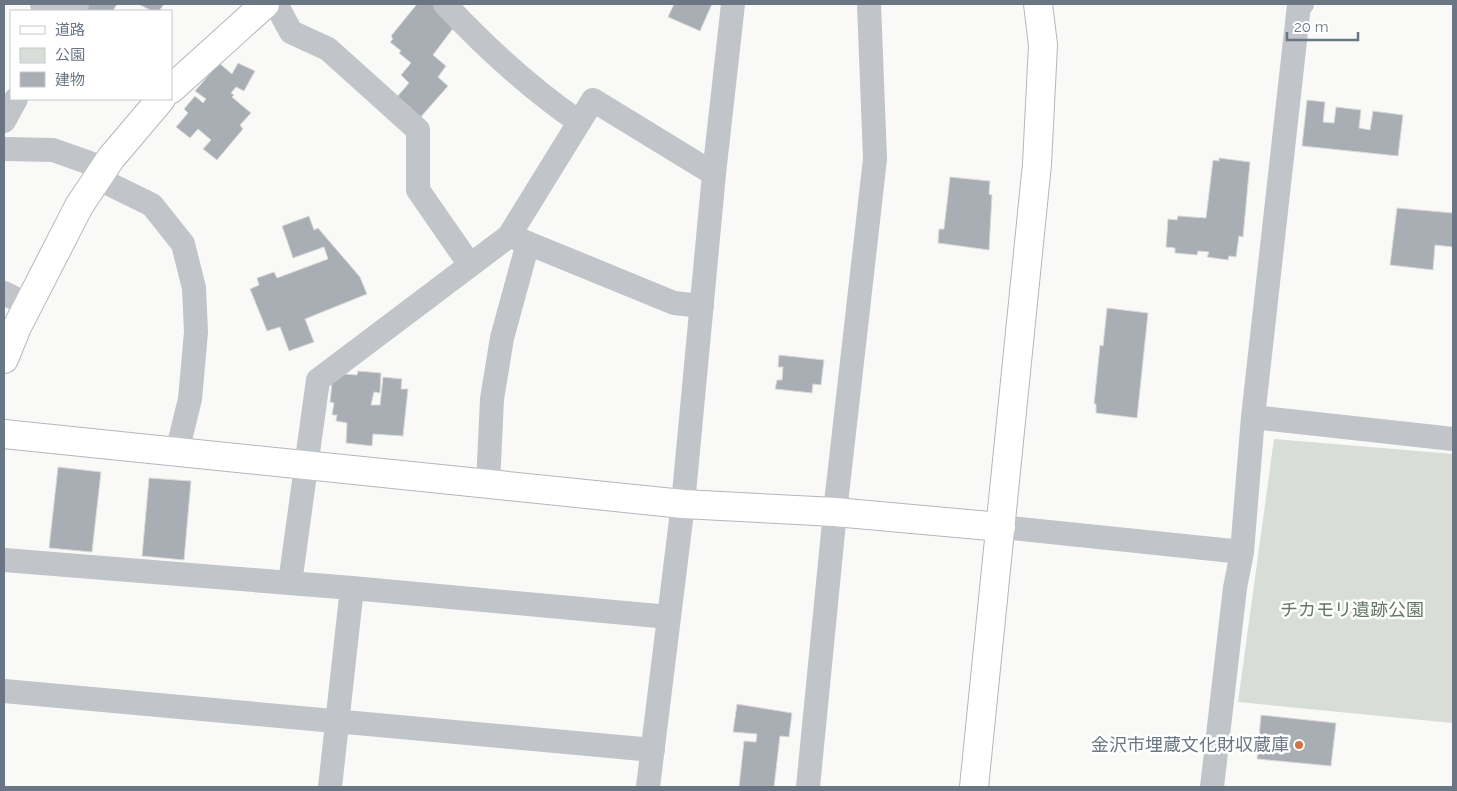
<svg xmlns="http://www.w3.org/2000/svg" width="1457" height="791" font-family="Raleway,'Noto Sans JP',sans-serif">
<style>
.green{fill:#d8ddd7}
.building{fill:#a9aeb5;stroke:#dbdbd9}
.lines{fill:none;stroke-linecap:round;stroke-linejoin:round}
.secondary-casing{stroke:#b3b7bd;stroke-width:30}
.street{stroke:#c1c4c8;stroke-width:24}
.secondary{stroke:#fff;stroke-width:28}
.poi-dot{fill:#d07540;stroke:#fff;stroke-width:2}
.labels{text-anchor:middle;stroke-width:5;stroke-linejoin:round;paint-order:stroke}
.park-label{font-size:18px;fill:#676;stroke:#fff}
.poi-label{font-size:18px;fill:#6b7685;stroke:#fff;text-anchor:end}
</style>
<rect width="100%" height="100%" fill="#f9f9f7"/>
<path class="green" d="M1274 439 1453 454V723L1238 702Z"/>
<path class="building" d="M83 4H117L113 11H78Z
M138 4H164L159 11H152Z
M417 4H435L454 27 433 55 446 66 438 77 448 86 419 119 396 98 409 83 401 75 411 63 399 53 401 51 390 42 393 39 391 36Z
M674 4H712L700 31 668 17Z
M219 63 232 74 238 63 255 71 244 91 236 87 231 93 234 95 232 97 251 113 240 125 243 129 217 160 203 149 211 140 198 129 190 138 176 127 188 113 184 109 195 96 203 103 206 99 195 91Z
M1307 100 1325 102 1323 122 1334 123 1336 107 1361 110 1359 128 1370 130 1373 111 1403 115 1398 156 1302 146Z
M1219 158 1250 162 1243 237 1239 236 1236 257 1229 256 1228 260 1207 257 1209 252 1198 251 1197 255 1175 253V248L1166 247 1168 219 1177 220 1178 216 1206 218 1213 160 1219 161Z
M950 177 990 181 989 194 992 195 989 250 938 243 939 229H944Z
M1397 208 1453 213V247L1435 245 1433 270 1390 265Z
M309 216 314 230 318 228 360 277 367 294 305 319 314 342 289 351 280 327 267 331 250 289 259 285 257 278 274 272 277 278 328 259 324 247 293 258 282 226Z
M1107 308 1148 313 1137 418 1096 413V404H1094L1100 345 1103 346Z
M779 355 824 360 821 385 813 384 812 393 775 389 777 380H782L783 367H778Z
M358 371 381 373 380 393 374 392 371 405H380L383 377 402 379 401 389H408L403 436 373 434 372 446 346 443 347 423 336 421 337 415H332L334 403 330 402 333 373 357 375Z
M58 467 101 472 92 552 49 548Z
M149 478 191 481 184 560 142 556Z
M737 704 792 713 789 737 780 736 774 787H739L744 741 756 742 757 734 733 732Z
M1261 715 1336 723 1331 766 1257 759Z"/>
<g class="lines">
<g class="secondary-casing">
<path id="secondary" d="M171 89 265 4
M4 359 17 327 79 206 111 158 161 99
M4 434 683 504 835 512 1001 527
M974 787 1037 164 1043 45 1038 4"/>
</g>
<path class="street" d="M42 4 55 11
M276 4 291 32 328 49 418 130V190L470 265
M445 4C486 48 530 88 579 122
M73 11 77 4
M4 121 16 99
M4 149 53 150 104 168
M97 178 152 205 183 244 194 288 196 332 190 399 177 452
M513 237 674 303 702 306
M4 293 28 305
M1253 417 1453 439
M488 484 492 399 502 338 528 243
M1001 527 1242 552 1235 588 1212 787
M1242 552 1253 417 1299 5 1302 4
M4 560 352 588 330 787
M290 583 318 380 509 236 593 100 714 174
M352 588 669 617
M4 691 653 750
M648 787 683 504 714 174 733 4
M808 787 835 512 875 159 869 4"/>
<use href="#secondary" class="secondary"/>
</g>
<circle class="poi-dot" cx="1299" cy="745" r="5"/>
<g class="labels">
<g class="park-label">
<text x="1352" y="616">チカモリ遺跡公園</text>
</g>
<g class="poi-label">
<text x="1289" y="751">金沢市埋蔵文化財収蔵庫</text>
</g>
</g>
<rect width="1457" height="791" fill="none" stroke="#6b7685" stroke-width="10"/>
<rect x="10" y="10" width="162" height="90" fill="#ffffff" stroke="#c4c8ce"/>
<rect x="20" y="26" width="25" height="8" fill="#ffffff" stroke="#c4c8ce"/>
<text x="55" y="35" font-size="15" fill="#6b7685">道路</text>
<rect x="20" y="48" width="25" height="15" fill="#d8ddd7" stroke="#c4c8ce"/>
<text x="55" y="60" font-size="15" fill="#6b7685">公園</text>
<rect x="20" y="72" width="25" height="15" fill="#a9aeb5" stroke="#c4c8ce"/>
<text x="55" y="85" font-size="15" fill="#6b7685">建物</text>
<path d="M1287 32v8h71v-8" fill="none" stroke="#6b7685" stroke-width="2.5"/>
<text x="1294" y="32" font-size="15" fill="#6b7685" stroke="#ffffff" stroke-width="4" paint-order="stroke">20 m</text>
</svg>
